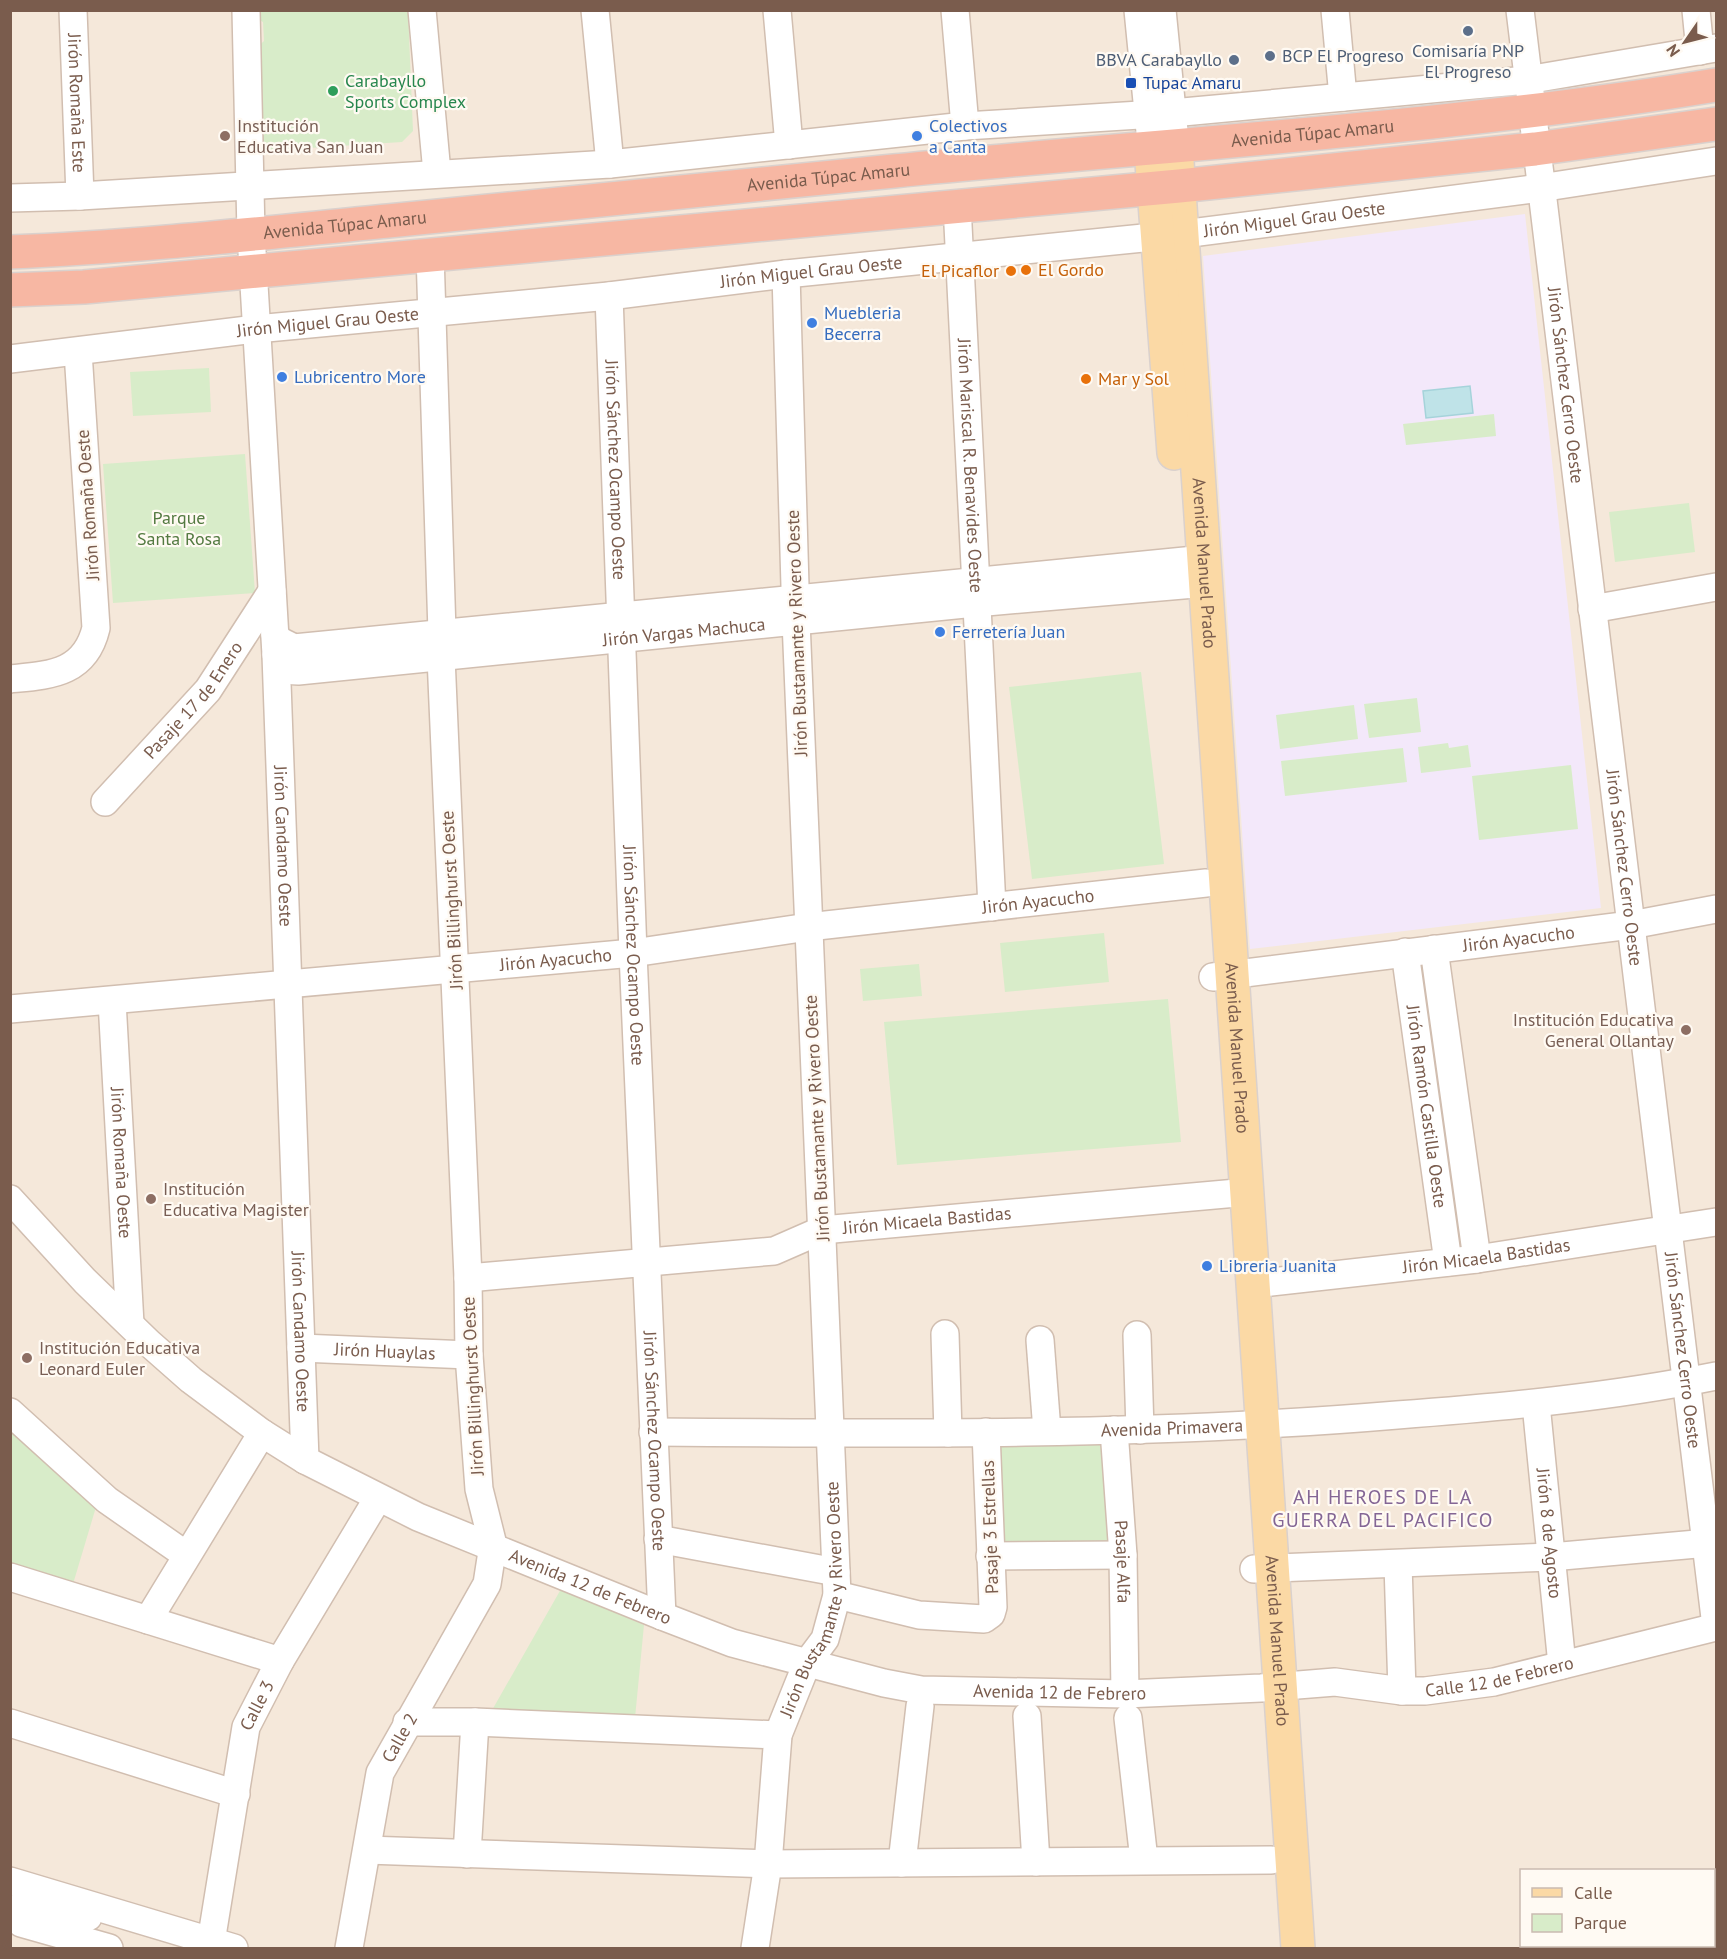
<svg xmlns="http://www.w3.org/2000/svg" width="1727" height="1959" font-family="'PT Sans',sans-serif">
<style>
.residential{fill:#f5e8da;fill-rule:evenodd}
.education{fill:#f3e8fa}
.green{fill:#d8ecc9}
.water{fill:#bfe3e8;stroke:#a5d3da;stroke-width:1.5}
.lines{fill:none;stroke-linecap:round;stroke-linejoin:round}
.minor-casing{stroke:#d1beb0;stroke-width:30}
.major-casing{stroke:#dad1cd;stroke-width:36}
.highway-casing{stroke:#dad1cd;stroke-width:36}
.minor{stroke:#fff;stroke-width:27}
.major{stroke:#fbd9a5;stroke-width:33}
.highway{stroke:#f7b7a3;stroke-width:33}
.service-dot{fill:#5c6f8a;stroke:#fffaf3;stroke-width:2}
.transit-dot{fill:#1a4fb4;stroke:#fffaf3;stroke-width:2}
.leisure-dot{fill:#2e9e5b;stroke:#fffaf3;stroke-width:2}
.education-dot{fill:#8d6e63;stroke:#fffaf3;stroke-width:2}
.shop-dot{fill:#3f7fe0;stroke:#fffaf3;stroke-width:2}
.food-dot{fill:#e8710a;stroke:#fffaf3;stroke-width:2}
.labels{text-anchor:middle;stroke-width:4.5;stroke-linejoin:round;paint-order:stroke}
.service-label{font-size:18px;fill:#4e5e75;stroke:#fffaf3}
.leisure-label{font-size:18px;fill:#27864d;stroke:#fffaf3;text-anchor:start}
.transit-label{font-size:18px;fill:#164399;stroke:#fffaf3;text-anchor:start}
.street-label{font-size:18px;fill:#7a5c4d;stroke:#fffaf3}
.education-label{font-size:18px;fill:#785e54;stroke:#fffaf3;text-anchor:start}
.shop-label{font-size:18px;fill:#366cbe;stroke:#fffaf3;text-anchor:start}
.food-label{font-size:18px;fill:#c56008;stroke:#fffaf3;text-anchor:start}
.park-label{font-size:18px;fill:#537a41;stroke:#fffaf3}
.neighbourhood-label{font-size:20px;letter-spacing:1.5px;fill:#846695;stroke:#fffaf3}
</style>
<rect width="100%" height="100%" fill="#fdf6ec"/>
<path class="residential" d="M11 11H1716V1948H11ZM1522 1870H1714V1946H1522Z"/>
<path class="education" d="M1525 214 1601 908 1250 949 1203 256Z"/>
<path class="green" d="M253 11H408L413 131 402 142 262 151 254 50 264 41 263 22 254 17Z
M209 368 211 412 133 416 130 372Z
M1494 414 1496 436 1406 445 1403 424Z
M245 454 255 593 113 603 103 464Z
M1689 503 1695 552 1615 562 1609 512Z
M1141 672 1164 864 1032 879 1009 687Z
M1417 698 1421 732 1369 738 1364 704Z
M1354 705 1358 739 1280 749 1276 715Z
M1448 743 1449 748 1468 745 1471 767 1421 773 1418 747Z
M1403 748 1407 782 1285 796 1281 761Z
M1571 765 1578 829 1479 840 1472 776Z
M1104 933 1109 982 1005 992 1000 943Z
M919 964 922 996 863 1001 860 969Z
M1168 999 1181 1142 897 1165 884 1022Z
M10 1418 99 1497 73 1584 11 1565Z
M991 1436 1104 1437 1111 1544 995 1545Z
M561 1589 644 1625 635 1718 491 1712Z"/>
<path class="water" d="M1470 386 1473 413 1426 418 1423 391Z"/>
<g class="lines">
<g class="minor-casing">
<g id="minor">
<path id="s1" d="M73 10 80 196"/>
<path id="s2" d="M246 10 251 234 276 655 305 1460"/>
<path d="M422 10 437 173"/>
<path d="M595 10 610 164"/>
<path d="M777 10 789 145"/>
<path d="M955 10 965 126"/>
<path d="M1138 10 1150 132"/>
<path d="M1162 10 1174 131"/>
<path d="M1335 10 1343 97"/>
<path id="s3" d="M1520 10 1716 1626"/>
<path d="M1696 10 1700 51"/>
<path d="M10 198 80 196 610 164 965 126 1172 113 1527 80 1716 48"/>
<path id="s4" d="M957 205 992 907"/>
<path id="s5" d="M609 296 633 953 662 1616"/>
<path id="s6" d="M10 359 256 329 609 296 786 274 1183 234 1540 188 1716 161"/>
<path d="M1592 609 1716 587"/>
<path d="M275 635 280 641 294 648 1205 559"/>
<path id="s7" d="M276 655C282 666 286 671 298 671L975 603 1206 583"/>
<path d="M10 679C50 675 85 674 96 628L78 352"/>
<path id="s8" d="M105 802 208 690 272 591"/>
<path d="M1434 949 1477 1259"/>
<path id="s9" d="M1405 952 1448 1262"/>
<path id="s10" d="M1213 977 1631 925 1716 909"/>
<path id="s11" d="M112 1001 130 1324"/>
<path id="s12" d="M10 1009 633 953 808 927 1206 883"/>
<path id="s13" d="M10 1199 85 1281 149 1343 191 1380 262 1433 305 1460 418 1517 662 1616 732 1643 884 1683 921 1690 1125 1694 1261 1688 1335 1682 1402 1691H1425L1494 1682 1716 1627"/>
<path id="s14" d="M468 1278 774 1251 822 1230 1248 1192"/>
<path id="s15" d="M1254 1284 1477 1259 1716 1222"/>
<path d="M945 1334 948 1433"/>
<path d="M1137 1335 1140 1430"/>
<path d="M1040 1340 1047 1431"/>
<path id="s16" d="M301 1348 469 1355"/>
<path id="s17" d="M1536 1404 1562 1665"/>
<path d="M10 1412 107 1500 186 1555"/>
<path id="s18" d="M1114 1430 1123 1555 1125 1694"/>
<path id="s19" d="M653 1432C901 1434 1150 1436 1397 1415 1504 1407 1611 1397 1716 1376"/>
<path d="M658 1539 836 1572"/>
<path d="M990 1556 1123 1555"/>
<path d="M1398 1564 1402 1691"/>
<path d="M1254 1569 1551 1557 1708 1543"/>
<path d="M10 1577 280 1661"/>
<path d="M837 1595 919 1615 984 1619 991 1614 993 1607 986 1432"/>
<path d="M148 1620 262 1433"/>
<path d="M1027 1716 1036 1862"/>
<path d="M1128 1718 1144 1860"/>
<path d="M407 1722H475L778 1735"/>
<path d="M10 1723 236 1794"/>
<path d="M367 1850 768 1864 1271 1860"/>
<path d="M467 1854 475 1722"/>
<path d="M902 1863 920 1706"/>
<path d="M10 1881 234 1948"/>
<path d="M10 1909 88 1917"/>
<path d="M21 1923 109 1948"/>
<path id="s20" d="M211 1942 246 1727 280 1661 378 1498"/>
<path id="s21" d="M349 1948 380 1773 487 1584 493 1545 479 1489 469 1355 468 1278 441 657 442 632 430 254"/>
<path id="s22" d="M755 1948 768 1864 778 1735 807 1663 825 1639 837 1595 796 621 786 274"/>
</g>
</g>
<g class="major-casing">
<g id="major">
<path id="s23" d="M1176 147 1298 1948"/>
<path d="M1151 150 1174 453"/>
</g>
</g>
<g class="highway-casing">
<g id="highway">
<path id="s24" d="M10 252C137 247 262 233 388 221 557 204 725 188 894 171 1168 144 1445 129 1716 85"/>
<path d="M10 290 84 287 1179 186 1535 149 1716 124"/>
</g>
</g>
<use href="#minor" class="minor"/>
<use href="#major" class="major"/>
<use href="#highway" class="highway"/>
</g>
<g class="service-dot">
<circle cx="1468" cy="31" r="6"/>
<circle cx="1270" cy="56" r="6"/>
<circle cx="1234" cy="60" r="6"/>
</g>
<rect class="transit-dot" x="1125" y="77" width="12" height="12" rx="3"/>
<circle class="leisure-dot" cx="333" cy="91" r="6"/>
<g class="education-dot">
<circle cx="225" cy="136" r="6"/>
<circle cx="1686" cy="1030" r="6"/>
<circle cx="151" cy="1199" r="6"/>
<circle cx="27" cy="1358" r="6"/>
</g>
<g class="shop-dot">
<circle cx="917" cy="136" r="6"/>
<circle cx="812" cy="323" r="6"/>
<circle cx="282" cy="377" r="6"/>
<circle cx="940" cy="632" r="6"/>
<circle cx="1207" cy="1266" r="6"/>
</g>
<g class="food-dot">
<circle cx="1026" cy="270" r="6"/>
<circle cx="1011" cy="271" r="6"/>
<circle cx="1086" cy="379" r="6"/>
</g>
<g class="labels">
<g class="service-label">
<text x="1468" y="57">Comisaría PNP<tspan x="1468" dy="21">El Progreso</tspan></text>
<text x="1282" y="62" text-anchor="start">BCP El Progreso</text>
<text x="1222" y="66" text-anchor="end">BBVA Carabayllo</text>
</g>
<g class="leisure-label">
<text x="345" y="87">Carabayllo<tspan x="345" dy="21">Sports Complex</tspan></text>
</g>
<g class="transit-label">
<text x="1143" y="89">Tupac Amaru</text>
</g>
<g class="street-label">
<text dy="6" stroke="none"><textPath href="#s1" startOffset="93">Jirón Romaña Este</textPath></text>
<text dy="6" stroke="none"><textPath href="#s24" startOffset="1308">Avenida Túpac Amaru</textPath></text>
<text dy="6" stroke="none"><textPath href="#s24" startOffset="822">Avenida Túpac Amaru</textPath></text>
<text dy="6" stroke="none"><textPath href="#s6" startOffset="1292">Jirón Miguel Grau Oeste</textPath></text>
<text dy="6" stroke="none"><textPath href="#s24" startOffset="336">Avenida Túpac Amaru</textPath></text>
<text dy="6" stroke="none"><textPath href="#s6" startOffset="806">Jirón Miguel Grau Oeste</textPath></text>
<text dy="6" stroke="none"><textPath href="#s6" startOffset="320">Jirón Miguel Grau Oeste</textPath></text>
<text dy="6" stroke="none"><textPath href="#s3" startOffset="378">Jirón Sánchez Cerro Oeste</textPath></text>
<text dy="6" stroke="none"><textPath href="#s4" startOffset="261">Jirón Mariscal R. Benavides Oeste</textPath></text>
<text dy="6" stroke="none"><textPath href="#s5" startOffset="174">Jirón Sánchez Ocampo Oeste</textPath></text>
<text transform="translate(88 505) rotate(-94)" y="6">Jirón Romaña Oeste</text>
<text dy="6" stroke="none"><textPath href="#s23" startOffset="417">Avenida Manuel Prado</textPath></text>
<text dy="6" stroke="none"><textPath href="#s7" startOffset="417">Jirón Vargas Machuca</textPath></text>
<text transform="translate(797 633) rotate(-92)" y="6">Jirón Bustamante y Rivero Oeste</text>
<text dy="6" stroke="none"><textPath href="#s8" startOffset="135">Pasaje 17 de Enero</textPath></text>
<text dy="6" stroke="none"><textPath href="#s2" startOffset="837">Jirón Candamo Oeste</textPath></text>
<text dy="6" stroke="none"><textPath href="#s3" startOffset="864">Jirón Sánchez Cerro Oeste</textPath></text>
<text transform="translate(452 900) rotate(-93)" y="6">Jirón Billinghurst Oeste</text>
<text dy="6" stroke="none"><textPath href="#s12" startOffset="1034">Jirón Ayacucho</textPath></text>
<text dy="6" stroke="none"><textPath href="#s10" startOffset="308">Jirón Ayacucho</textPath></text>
<text dy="6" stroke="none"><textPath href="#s5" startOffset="660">Jirón Sánchez Ocampo Oeste</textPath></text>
<text dy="6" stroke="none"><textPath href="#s12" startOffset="548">Jirón Ayacucho</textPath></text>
<text dy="6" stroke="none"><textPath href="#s23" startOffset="903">Avenida Manuel Prado</textPath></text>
<text dy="6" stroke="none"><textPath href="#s9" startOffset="156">Jirón Ramón Castilla Oeste</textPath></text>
<text transform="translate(817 1118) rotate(-93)" y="6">Jirón Bustamante y Rivero Oeste</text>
<text dy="6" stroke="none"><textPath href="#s11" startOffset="162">Jirón Romaña Oeste</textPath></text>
<text dy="6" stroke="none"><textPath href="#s14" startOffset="465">Jirón Micaela Bastidas</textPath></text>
<text dy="6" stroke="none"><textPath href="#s15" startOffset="234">Jirón Micaela Bastidas</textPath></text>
<text dy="6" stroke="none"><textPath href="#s2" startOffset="1323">Jirón Candamo Oeste</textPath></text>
<text dy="6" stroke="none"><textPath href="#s3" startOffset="1350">Jirón Sánchez Cerro Oeste</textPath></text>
<text dy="6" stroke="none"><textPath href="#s16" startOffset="84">Jirón Huaylas</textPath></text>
<text transform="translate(473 1386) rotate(-93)" y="6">Jirón Billinghurst Oeste</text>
<text dy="6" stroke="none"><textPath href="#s19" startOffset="519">Avenida Primavera</textPath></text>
<text dy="6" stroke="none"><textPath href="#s5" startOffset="1146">Jirón Sánchez Ocampo Oeste</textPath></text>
<text transform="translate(990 1527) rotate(-92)" y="6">Pasaje 3 Estrellas</text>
<text dy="6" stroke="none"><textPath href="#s17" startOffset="130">Jirón 8 de Agosto</textPath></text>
<text dy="6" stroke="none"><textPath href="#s18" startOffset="132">Pasaje Alfa</textPath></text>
<text dy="6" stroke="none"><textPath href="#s13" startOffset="708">Avenida 12 de Febrero</textPath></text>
<text dy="6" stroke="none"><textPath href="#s22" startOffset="358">Jirón Bustamante y Rivero Oeste</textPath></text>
<text dy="6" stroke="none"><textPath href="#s23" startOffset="1497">Avenida Manuel Prado</textPath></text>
<text dy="6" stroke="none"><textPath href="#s13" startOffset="1636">Calle 12 de Febrero</textPath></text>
<text dy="6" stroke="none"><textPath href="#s13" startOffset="1194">Avenida 12 de Febrero</textPath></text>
<text dy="6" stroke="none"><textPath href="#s20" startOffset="242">Calle 3</textPath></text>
<text dy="6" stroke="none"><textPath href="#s21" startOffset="218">Calle 2</textPath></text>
</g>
<g class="education-label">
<text x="237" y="132">Institución<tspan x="237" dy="21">Educativa San Juan</tspan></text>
<text x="1674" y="1026" text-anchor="end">Institución Educativa<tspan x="1674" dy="21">General Ollantay</tspan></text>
<text x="163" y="1195">Institución<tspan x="163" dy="21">Educativa Magister</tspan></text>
<text x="39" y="1354">Institución Educativa<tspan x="39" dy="21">Leonard Euler</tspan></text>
</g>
<g class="shop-label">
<text x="929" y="132">Colectivos<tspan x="929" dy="21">a Canta</tspan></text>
<text x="824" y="319">Muebleria<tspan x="824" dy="21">Becerra</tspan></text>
<text x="294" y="383">Lubricentro More</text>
<text x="952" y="638">Ferretería Juan</text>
<text x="1219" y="1272">Libreria Juanita</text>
</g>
<g class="food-label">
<text x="1038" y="276">El Gordo</text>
<text x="999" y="277" text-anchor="end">El Picaflor</text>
<text x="1098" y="385">Mar y Sol</text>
</g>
<g class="park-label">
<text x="179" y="524">Parque<tspan x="179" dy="21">Santa Rosa</tspan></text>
</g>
<g class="neighbourhood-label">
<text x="1383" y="1504">AH HEROES DE LA<tspan x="1383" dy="23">GUERRA DEL PACIFICO</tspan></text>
</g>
</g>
<rect width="1727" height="1959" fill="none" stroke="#7a5c4d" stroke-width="24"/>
<rect x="1520" y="1869" width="195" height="78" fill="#fffaf3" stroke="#cabbb1" stroke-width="1.5"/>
<rect x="1532" y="1888" width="30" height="9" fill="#fbd9a5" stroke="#cabbb1" stroke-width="1.5"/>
<text x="1574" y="1899" font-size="18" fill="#7a5c4d">Calle</text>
<rect x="1532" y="1914" width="30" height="18" fill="#d8ecc9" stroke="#cabbb1" stroke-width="1.5"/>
<text x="1574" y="1929" font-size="18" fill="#7a5c4d">Parque</text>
<g transform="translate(1685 42) rotate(235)" stroke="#fffaf3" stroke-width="4.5" paint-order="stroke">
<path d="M0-4.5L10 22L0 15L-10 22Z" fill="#7a5c4d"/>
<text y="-9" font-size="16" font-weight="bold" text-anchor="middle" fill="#7a5c4d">N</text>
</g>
</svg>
